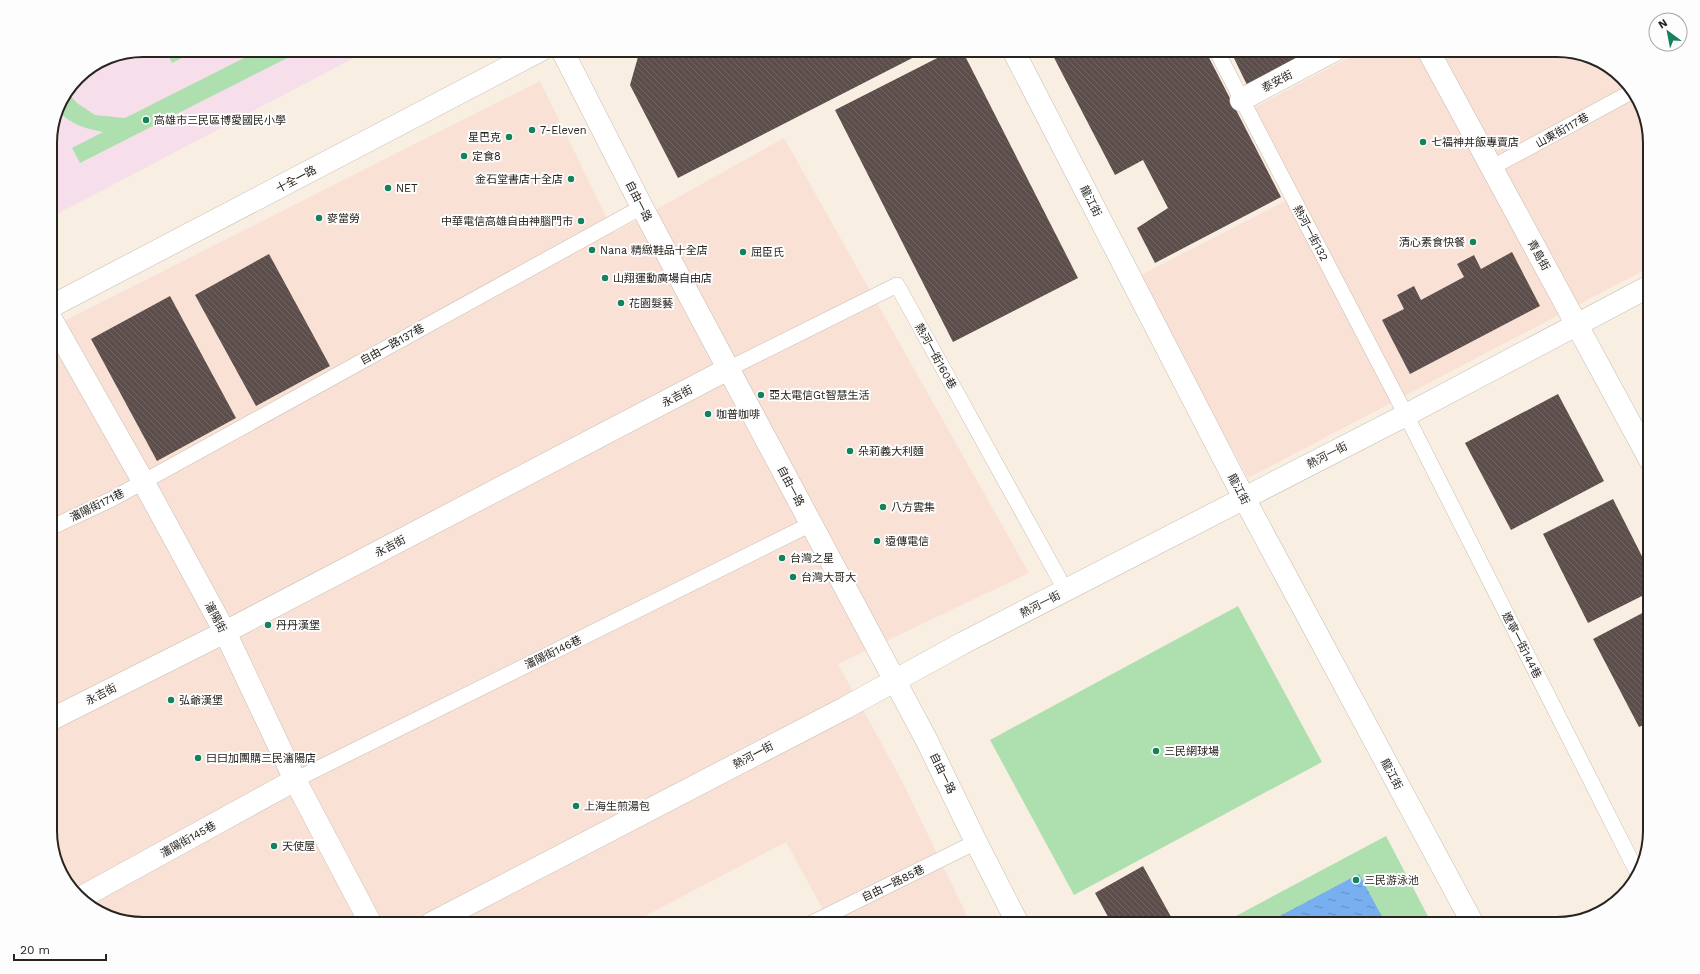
<svg xmlns="http://www.w3.org/2000/svg" width="1700" height="974" font-family="'Work Sans','Noto Sans TC',sans-serif">
<style>
.commercial{fill:#f9e1d6}
.education{fill:#f6dfea}
.garden{fill:#aee0af}
.water{fill:url(#water-ripples)}
.building{fill:url(#building-back-hatch)}
.lines{fill:none;stroke-linecap:round;stroke-linejoin:round}
.service-casing{stroke:#c7bdb1;stroke-width:16}
.pedestrian-casing{stroke:#c7bdb1;stroke-width:23}
.minor-casing{stroke:#c7bdb1;stroke-width:23}
.tertiary-casing{stroke:#c7bdb1;stroke-width:23}
.service{stroke:#fff;stroke-width:15}
.pedestrian{stroke:#fff;stroke-width:22}
.minor{stroke:#fff;stroke-width:22}
.tertiary{stroke:#fff;stroke-width:22}
.poi-dot{fill:#15825e;stroke:#fdfdfd;stroke-width:1.5}
.labels{text-anchor:middle;stroke-width:4;stroke-linejoin:round;paint-order:stroke}
.street-label{font-size:11px;fill:#28241f;stroke:#fdfdfd}
.poi-label{font-size:11px;fill:#28241f;stroke:#fdfdfd;text-anchor:start}
.rim{fill:none;stroke:#28241f;stroke-width:2}
</style>
<defs>
<pattern id="water-ripples" width="26" height="14" patternUnits="userSpaceOnUse"><rect width="26" height="14" fill="#78aff0"/><path d="M2 4q2-2 4 0t4 0M15 11q2-2 4 0t4 0" fill="none" stroke="#628ec2"/></pattern>
<pattern id="building-back-hatch" width="6" height="6" patternUnits="userSpaceOnUse"><rect width="6" height="6" fill="#5d4e4c"/><path d="M-1 5l2 2M0 0l6 6M5-1l2 2" fill="none" stroke="#706462"/></pattern>
</defs>
<rect width="100%" height="100%" fill="#f9eee2"/>
<path class="commercial" d="M1363 50H1557L1603 62 1634 92 1650 137V267L1248 478 1139 276 1297 195 1250 110Z
M540 81 614 233 784 138 1029 573 838 664 902 781 971 924H831L786 842 630 924H143L97 912 66 882 50 837V328Z"/>
<path class="education" d="M143 50H369L50 218V137L59 102 77 77 108 57Z"/>
<path class="garden" d="M165 50H198L172 63Z
M260 50H303L80 163 72 148 103 132C84 128 72 125 57 110L59 102 67 92 77 103 95 115 125 118Z
M1238 606 1322 762 1074 895 990 740Z
M1386 836 1432 924H1221Z"/>
<path class="water" d="M1359 874 1386 924H1265Z"/>
<path class="building" d="M640 50H928L678 178 630 85Z
M953 50H962L1078 278 953 342 835 110Z
M1050 50H1205L1281 197 1155 263 1137 228 1168 208 1143 160 1115 175Z
M1230 50H1313L1247 85Z
M1512 252 1540 306 1410 374 1382 320 1404 309 1397 295 1414 286 1421 300 1464 277 1457 264 1474 255 1481 269Z
M269 254 330 366 256 406 195 295Z
M170 296 236 418 157 461 91 339Z
M1558 394 1604 481 1511 530 1465 443Z
M1613 499 1650 572V592L1588 623 1543 534Z
M1650 609V722L1639 727 1593 639Z
M1143 866 1175 924H1112L1095 893Z"/>
<g class="lines">
<g class="service-casing">
<path id="service" d="M1216 50 1406 415 1638 874
M1491 168 1633 91
M728 369 897 285 1066 591
M50 528 112 499 642 207
M295 780 811 524
M810 924 976 842"/>
</g>
<g class="pedestrian-casing">
<path id="pedestrian" d="M82 897 295 780"/>
</g>
<g class="minor-casing">
<path id="minor" d="M1013 50 1244 498 1473 924
M1428 50 1650 460
M1241 100 1335 50
M50 317 143 481 225 632 295 780 371 924
M50 720 225 632 728 369
M430 924 845 708 963 643 1406 415 1650 286"/>
</g>
<g class="tertiary-casing">
<path id="tertiary" d="M562 50 642 207 926 739 976 842 1018 924
M50 307 541 50"/>
</g>
<use href="#service" class="service"/>
<use href="#pedestrian" class="pedestrian"/>
<use href="#minor" class="minor"/>
<use href="#tertiary" class="tertiary"/>
</g>
<g class="poi-dot">
<circle cx="146" cy="120" r="4"/>
<circle cx="532" cy="130" r="4"/>
<circle cx="509" cy="137" r="4"/>
<circle cx="1423" cy="142" r="4"/>
<circle cx="464" cy="156" r="4"/>
<circle cx="571" cy="179" r="4"/>
<circle cx="388" cy="188" r="4"/>
<circle cx="319" cy="218" r="4"/>
<circle cx="581" cy="221" r="4"/>
<circle cx="1473" cy="242" r="4"/>
<circle cx="592" cy="250" r="4"/>
<circle cx="743" cy="252" r="4"/>
<circle cx="605" cy="278" r="4"/>
<circle cx="621" cy="303" r="4"/>
<circle cx="761" cy="395" r="4"/>
<circle cx="708" cy="414" r="4"/>
<circle cx="850" cy="451" r="4"/>
<circle cx="883" cy="507" r="4"/>
<circle cx="877" cy="541" r="4"/>
<circle cx="782" cy="558" r="4"/>
<circle cx="793" cy="577" r="4"/>
<circle cx="268" cy="625" r="4"/>
<circle cx="171" cy="700" r="4"/>
<circle cx="1156" cy="751" r="4"/>
<circle cx="198" cy="758" r="4"/>
<circle cx="576" cy="806" r="4"/>
<circle cx="274" cy="846" r="4"/>
<circle cx="1356" cy="880" r="4"/>
</g>
<g class="labels">
<g class="street-label">
<text transform="translate(1277 81) rotate(-28)" y="4">泰安街</text>
<text transform="translate(1562 130) rotate(-29)" y="4">山東街117巷</text>
<text transform="translate(296 179) rotate(-28)" y="4">十全一路</text>
<text transform="translate(639 201) rotate(63)" y="4">自由一路</text>
<text transform="translate(1091 201) rotate(63)" y="4">龍江街</text>
<text transform="translate(1311 233) rotate(62)" y="4">熱河一街132</text>
<text transform="translate(1539 255) rotate(61)" y="4">青島街</text>
<text transform="translate(392 344) rotate(-29)" y="4">自由一路137巷</text>
<text transform="translate(936 356) rotate(61)" y="4">熱河一街160巷</text>
<text transform="translate(677 396) rotate(-28)" y="4">永吉街</text>
<text transform="translate(1327 455) rotate(-27)" y="4">熱河一街</text>
<text transform="translate(791 486) rotate(62)" y="4">自由一路</text>
<text transform="translate(1239 489) rotate(62)" y="4">龍江街</text>
<text transform="translate(97 505) rotate(-26)" y="4">瀋陽街171巷</text>
<text transform="translate(390 546) rotate(-28)" y="4">永吉街</text>
<text transform="translate(1040 604) rotate(-27)" y="4">熱河一街</text>
<text transform="translate(216 617) rotate(62)" y="4">瀋陽街</text>
<text transform="translate(1522 645) rotate(63)" y="4">遼寧一街144巷</text>
<text transform="translate(553 652) rotate(-26)" y="4">瀋陽街146巷</text>
<text transform="translate(101 694) rotate(-27)" y="4">永吉街</text>
<text transform="translate(753 755) rotate(-28)" y="4">熱河一街</text>
<text transform="translate(943 773) rotate(64)" y="4">自由一路</text>
<text transform="translate(1392 774) rotate(62)" y="4">龍江街</text>
<text transform="translate(188 839) rotate(-29)" y="4">瀋陽街145巷</text>
<text transform="translate(893 883) rotate(-26)" y="4">自由一路85巷</text>
</g>
<g class="poi-label">
<text x="154" y="124">高雄市三民區博愛國民小學</text>
<text x="540" y="134">7-Eleven</text>
<text x="501" y="141" text-anchor="end">星巴克</text>
<text x="1431" y="146">七福神丼飯專賣店</text>
<text x="472" y="160">定食8</text>
<text x="563" y="183" text-anchor="end">金石堂書店十全店</text>
<text x="396" y="192">NET</text>
<text x="327" y="222">麥當勞</text>
<text x="573" y="225" text-anchor="end">中華電信高雄自由神腦門市</text>
<text x="1465" y="246" text-anchor="end">清心素食快餐</text>
<text x="600" y="254">Nana 精緻鞋品十全店</text>
<text x="751" y="256">屈臣氏</text>
<text x="613" y="282">山翔運動廣場自由店</text>
<text x="629" y="307">花園髮藝</text>
<text x="769" y="399">亞太電信Gt智慧生活</text>
<text x="716" y="418">咖普咖啡</text>
<text x="858" y="455">朵莉義大利麵</text>
<text x="891" y="511">八方雲集</text>
<text x="885" y="545">遠傳電信</text>
<text x="790" y="562">台灣之星</text>
<text x="801" y="581">台灣大哥大</text>
<text x="276" y="629">丹丹漢堡</text>
<text x="179" y="704">弘爺漢堡</text>
<text x="1164" y="755">三民網球場</text>
<text x="206" y="762">曰曰加團購三民瀋陽店</text>
<text x="584" y="810">上海生煎湯包</text>
<text x="282" y="850">天使屋</text>
<text x="1364" y="884">三民游泳池</text>
</g>
</g>
<path d="M0 0H1700V974H0ZM143 57H1557A86 86 0 0 1 1643 143V831A86 86 0 0 1 1557 917H143A86 86 0 0 1 57 831V143A86 86 0 0 1 143 57Z" fill="#fdfdfd" fill-rule="evenodd"/>
<path class="rim" d="M143 57H1557A86 86 0 0 1 1643 143V831A86 86 0 0 1 1557 917H143A86 86 0 0 1 57 831V143A86 86 0 0 1 143 57Z"/>
<g transform="translate(1668 32) rotate(328)"><circle r="19" fill="#fdfdfd" stroke="#a8a6a4"/>
<path d="M0-3L7 15L0 10L-7 15Z" fill="#15825e"/>
<text y="-6" font-size="11" font-weight="bold" text-anchor="middle" fill="#28241f">N</text>
</g>
<path d="M14 954v6h92v-6" fill="none" stroke="#28241f" stroke-width="2"/>
<text x="20" y="954" font-size="12" fill="#28241f" stroke="#fdfdfd" stroke-width="3" paint-order="stroke">20 m</text>
</svg>
